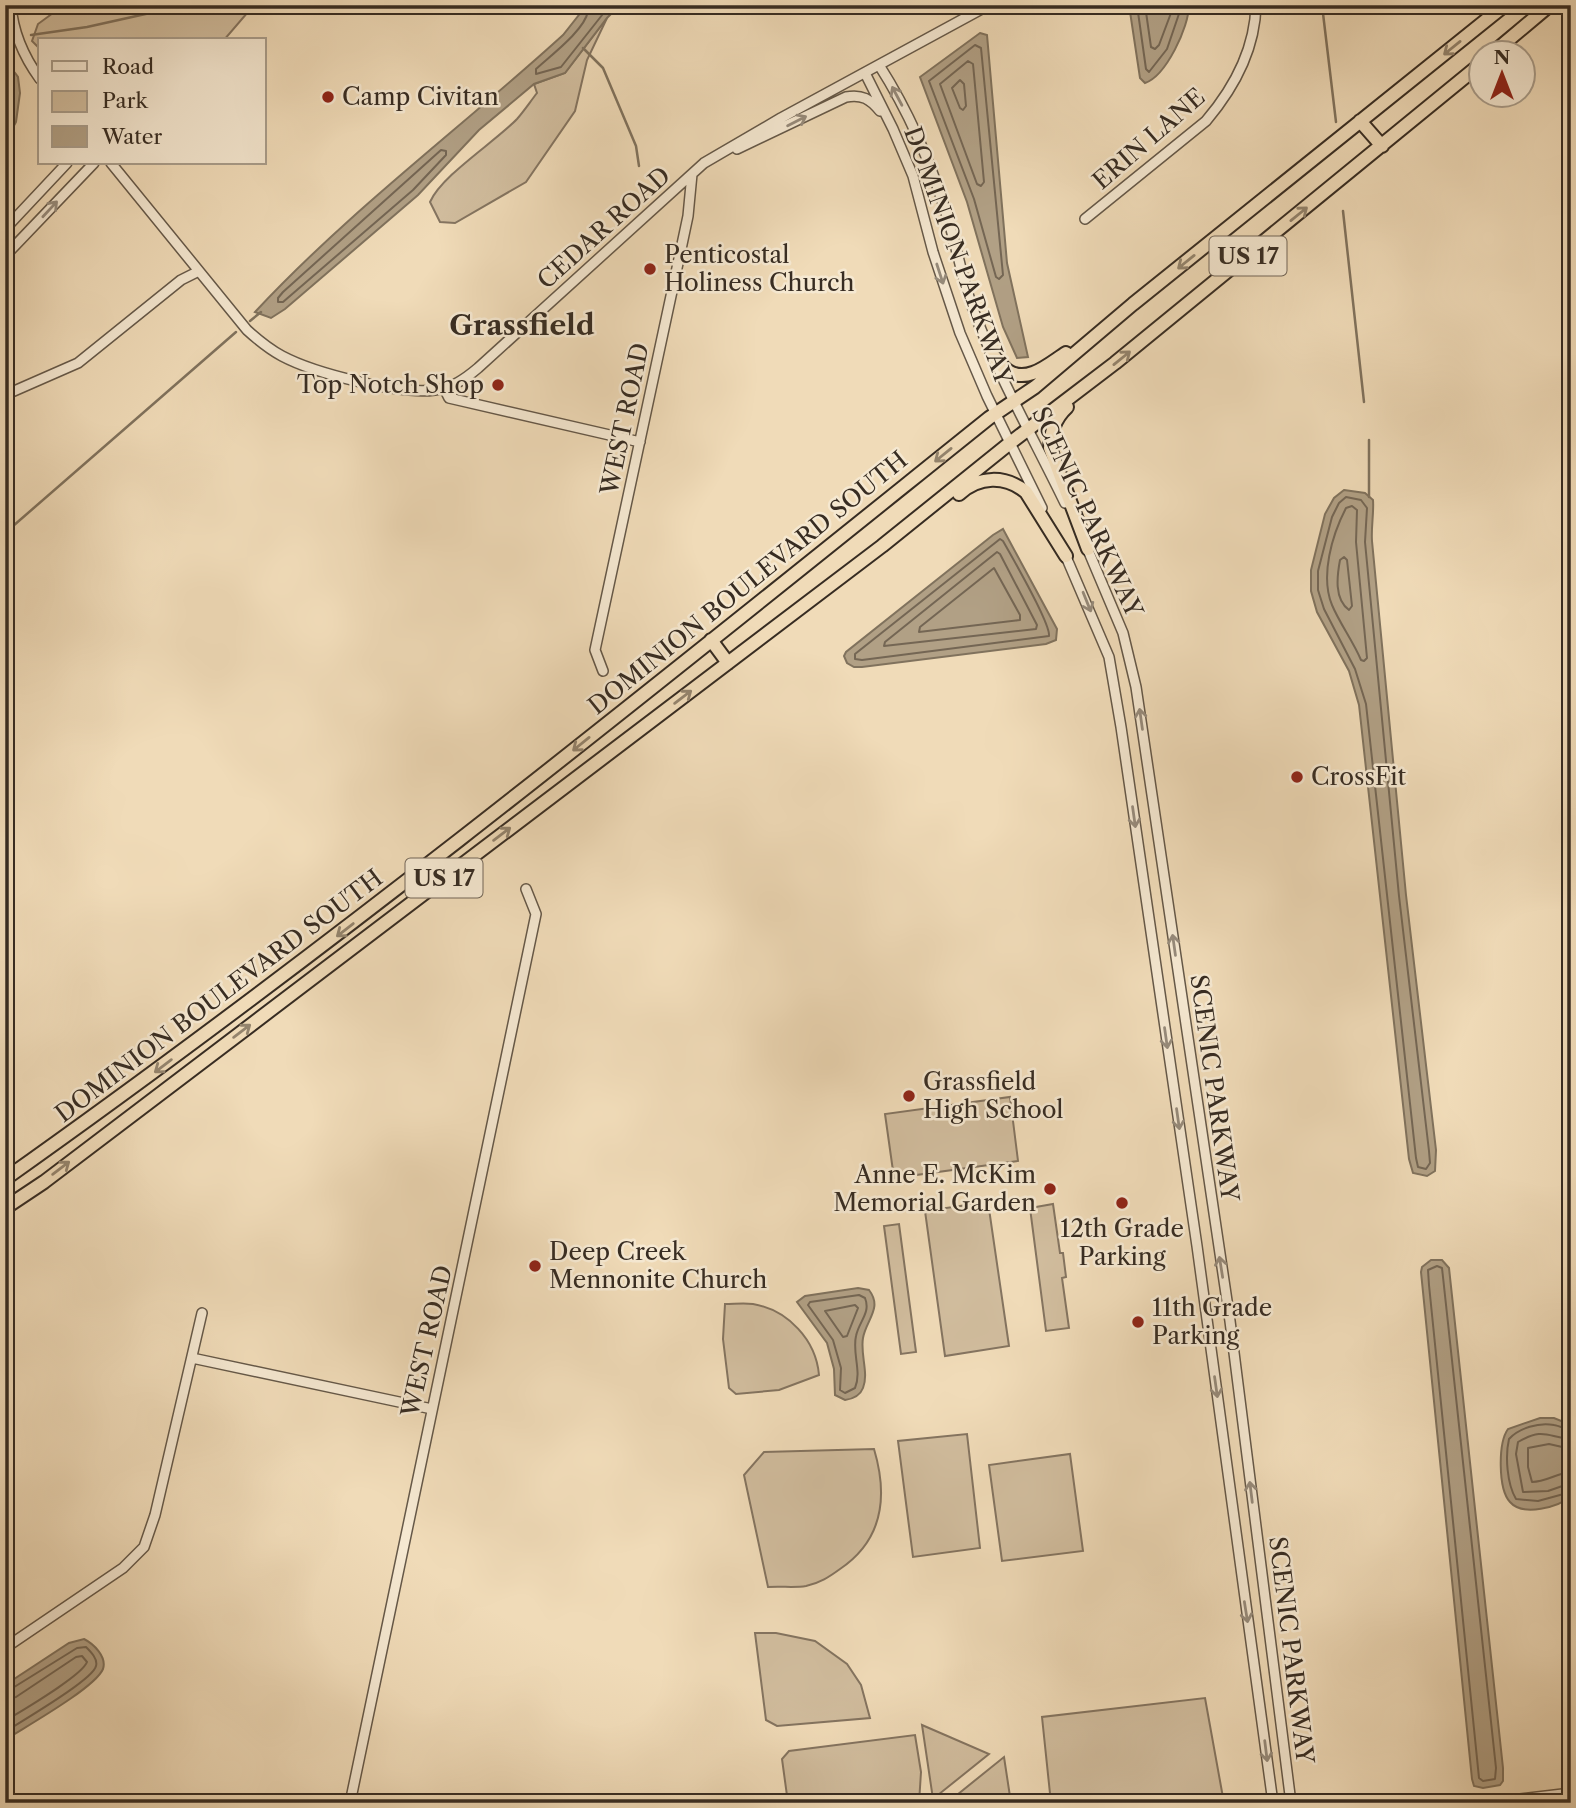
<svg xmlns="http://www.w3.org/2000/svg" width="1576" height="1808" font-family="'Libre Caslon Text',serif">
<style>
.green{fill:#d1bd9e;stroke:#847460;stroke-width:2}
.water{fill:#b1a085;stroke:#80725d;stroke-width:2}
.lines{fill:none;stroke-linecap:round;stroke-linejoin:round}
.shore{stroke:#746654;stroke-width:2}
.stream{stroke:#80725d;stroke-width:2.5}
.minor-casing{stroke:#655848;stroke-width:12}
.highway-casing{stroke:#372c22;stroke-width:16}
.minor{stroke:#f5e8d1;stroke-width:9}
.highway{stroke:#f0dbb8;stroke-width:12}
.oneway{stroke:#94846d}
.oneway2{stroke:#968a7a}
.poi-dot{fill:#8f2418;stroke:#f5e8d1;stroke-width:2.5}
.labels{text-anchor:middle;stroke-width:5;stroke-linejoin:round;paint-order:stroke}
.shield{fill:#f5e8d1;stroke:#706456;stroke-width:2}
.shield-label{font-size:23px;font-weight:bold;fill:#372c22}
.poi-label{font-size:24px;fill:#372c22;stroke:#f5e8d1;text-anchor:start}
.street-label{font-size:24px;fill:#372c22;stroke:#f5e8d1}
.quarter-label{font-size:28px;font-weight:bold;fill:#372c22;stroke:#f5e8d1}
</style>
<rect width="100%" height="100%" fill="#f0dbb8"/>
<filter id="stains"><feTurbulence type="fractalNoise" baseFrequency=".00286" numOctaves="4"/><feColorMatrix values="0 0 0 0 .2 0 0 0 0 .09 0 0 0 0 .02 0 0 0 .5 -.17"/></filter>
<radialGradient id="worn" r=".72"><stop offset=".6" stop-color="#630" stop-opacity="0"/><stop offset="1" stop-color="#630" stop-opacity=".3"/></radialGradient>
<path class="green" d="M64 5H254L224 40H40V49L32 41 38 24Z
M607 18 587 60 575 111 526 182 455 223 440 222 430 202C442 175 495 142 517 119 524 111 530 102 537 93L534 84 565 73Z
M1010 1097 1018 1161 894 1178 885 1114Z
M988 1202 1009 1346 945 1356 925 1211Z
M1053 1204 1060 1253H1063L1066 1277 1062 1278 1069 1328 1046 1331 1030 1208Z
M899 1224 916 1352 901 1354 884 1226Z
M725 1304C734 1304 744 1303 753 1304 788 1310 816 1340 819 1375L779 1390 736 1394 729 1388 723 1339Z
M967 1434 980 1548 913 1557 898 1441Z
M874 1449C888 1496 883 1540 840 1569 829 1577 820 1583 806 1586 795 1588 781 1586 768 1587L744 1475 764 1452Z
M1070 1454 1083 1551 1002 1561 989 1465Z
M755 1633H776L815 1641 847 1664 861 1685 870 1718 777 1726 766 1720Z
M1205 1698 1224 1803H1051L1042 1717Z
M922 1725 989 1754 933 1799Z
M915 1735 921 1772 919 1803H788L782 1759 789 1751Z
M1004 1757 1011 1803H947Z"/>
<path class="water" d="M556 5H620L607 18 565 73 534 84 479 130 418 195 285 309 271 318 255 312C349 211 461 128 563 35L582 11 570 6Z
M1129 5H1189C1189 27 1166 76 1145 83L1140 78Z
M980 33 987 35 1007 263 1028 357 1017 358 1003 327 967 202 920 77Z
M5 46 9 65 18 77 20 93 16 122 9 135 5 136Z
M1344 490 1365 493 1373 500C1374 513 1371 527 1372 541L1406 895 1436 1150 1435 1171 1427 1176 1413 1173 1409 1159 1359 705 1349 671 1317 612 1311 591V570L1325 514 1334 498Z
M1003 529 1057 629 1056 640 1046 644 862 667H854L847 663 844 656 846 652 993 535Z
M1431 1260H1442L1449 1268 1503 1768V1781L1500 1785 1483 1788 1474 1786 1472 1779 1421 1272 1422 1267Z
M858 1288 869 1290C883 1308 866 1320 863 1338 860 1354 869 1373 863 1388 860 1396 852 1399 845 1400L835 1395 834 1369 827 1343 797 1302 805 1296Z
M1540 1418H1554L1571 1425V1496C1559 1507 1523 1517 1510 1502 1498 1489 1498 1443 1508 1429Z
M84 1639C94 1644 107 1657 103 1669 95 1688 25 1727 5 1740V1685L69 1643Z"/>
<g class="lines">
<path class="shore" d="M585 5 588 11C585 30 550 56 536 69V74L561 67 610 5
M1137 5 1146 69 1149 72 1167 49 1182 5
M1145 5 1151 47 1155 49 1159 45 1174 5
M975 45 981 48 1003 275 999 279 996 277 974 199 929 81Z
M968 61 973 64 984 182 981 186 977 184 940 84Z
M960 80 964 84 966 106 963 110 960 108 952 88Z
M441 150 446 151V155L413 190 283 302H278V298L283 292Z
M1346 497 1361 500 1367 508 1365 542 1399 896 1429 1151 1430 1163 1426 1169 1418 1167 1416 1158 1366 704 1355 669 1324 609 1318 590V571L1332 517 1339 503Z
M1352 506 1357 510 1356 542 1367 658 1364 661 1361 660C1353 641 1340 624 1332 605 1320 576 1332 535 1346 508Z
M1000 539 1003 541C1012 557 1051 624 1049 636L862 660 855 659V654Z
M997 552 1000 554 1037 625 1036 629 884 646 885 642Z
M1344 557 1347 560 1352 606 1349 610C1334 599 1337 576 1340 560Z
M994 568 1020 615V620L919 632 920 627Z
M1437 1266 1442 1268 1443 1277 1496 1768 1495 1779 1483 1781 1479 1778 1429 1285 1428 1270Z
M859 1295 865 1298C871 1313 859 1321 856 1336 852 1353 862 1372 855 1388L845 1393 840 1390 841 1368 833 1340 808 1305 810 1302Z
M855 1305 858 1308 847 1336 843 1337 825 1311Z
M1571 1430C1565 1429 1560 1426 1554 1425 1539 1422 1519 1428 1509 1439 1505 1456 1507 1484 1516 1499L1538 1501 1571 1492
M1571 1439C1547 1437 1544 1427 1518 1442L1516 1454 1523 1492 1548 1491 1571 1483
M1571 1449 1549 1444 1528 1448V1467L1532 1482C1546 1482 1557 1473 1571 1472
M5 1690 11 1689 77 1648 86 1647C91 1652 98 1659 96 1666 93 1680 20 1722 5 1732
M5 1699 16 1697 76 1657 82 1656 87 1662C82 1676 21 1711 5 1721"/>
<path class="stream" d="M1322 5 1336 122
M31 35 87 27 177 7 218 9 219 5
M583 48 603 68 636 146 639 166
M1343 211 1364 402
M250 321 261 312
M1369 440V497
M5 533 236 332"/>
<g class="minor-casing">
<path id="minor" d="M11 5C13 33 24 57 40 79
M879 65C909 112 931 163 947 216 957 247 962 279 973 309 998 376 1034 439 1065 503
M865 73 893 129 913 176 933 252 960 333 987 396 1042 508
M737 149 846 97C862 94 870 99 880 111
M111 163 247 330C258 340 269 349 282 356 314 373 399 395 435 390 452 388 465 379 478 368L704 163 781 118 989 5
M1085 219 1206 121C1234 88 1255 49 1256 5
M5 229 67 163
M5 256 94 163
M444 388 449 398 640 442
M5 395 78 363 181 280 199 271
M1085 543 1123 633 1136 687 1230 1321 1291 1803
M1064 552 1109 657 1121 727 1197 1246 1273 1803
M603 671 595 650 677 268 688 216 692 174
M192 1358 432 1409
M5 1648 123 1568 144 1547 155 1515 202 1313
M350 1803 536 914 526 889
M1486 1803 1571 1793"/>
</g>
<g class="highway-casing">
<path id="highway" d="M1494 52 1550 5
M1360 121 1382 146
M992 354C997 359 1002 367 1008 371 1028 384 1050 363 1066 353
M1067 407C1054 419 1051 432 1050 448L1088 549
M959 494C979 476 1005 475 1026 492L1066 556
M711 640 728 663
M5 1179C344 939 665 678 989 418L1035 387 1133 304 1505 5
M5 1208 44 1182 882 546 1010 443 1115 363 1482 63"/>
</g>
<use href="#minor" class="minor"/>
<use href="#highway" class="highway"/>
</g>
<defs><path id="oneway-shaft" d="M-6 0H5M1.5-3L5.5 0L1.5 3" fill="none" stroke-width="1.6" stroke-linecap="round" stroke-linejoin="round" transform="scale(1.75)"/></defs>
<g class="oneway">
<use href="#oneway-shaft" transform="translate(1452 48) rotate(141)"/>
<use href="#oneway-shaft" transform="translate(1299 214) rotate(-39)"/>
<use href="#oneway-shaft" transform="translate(1186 262) rotate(141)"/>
<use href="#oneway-shaft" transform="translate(1122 358) rotate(-39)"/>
<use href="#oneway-shaft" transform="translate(943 455) rotate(141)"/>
<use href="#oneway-shaft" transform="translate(683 697) rotate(-37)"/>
<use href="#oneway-shaft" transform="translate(581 744) rotate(141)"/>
<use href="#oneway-shaft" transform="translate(502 834) rotate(-37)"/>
<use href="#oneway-shaft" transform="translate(345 930) rotate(142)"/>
<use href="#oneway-shaft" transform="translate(242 1031) rotate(-37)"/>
<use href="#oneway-shaft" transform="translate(163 1066) rotate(143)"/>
<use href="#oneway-shaft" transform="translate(61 1168) rotate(-37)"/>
</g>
<g class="oneway2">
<use href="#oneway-shaft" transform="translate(897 96) rotate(-118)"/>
<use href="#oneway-shaft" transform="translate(797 121) rotate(-27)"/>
<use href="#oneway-shaft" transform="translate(50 209) rotate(-47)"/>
<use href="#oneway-shaft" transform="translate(940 274) rotate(72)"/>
<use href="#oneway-shaft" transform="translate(1087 602) rotate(68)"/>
<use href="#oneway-shaft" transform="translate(1141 719) rotate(-98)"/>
<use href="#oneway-shaft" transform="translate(1134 817) rotate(82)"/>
<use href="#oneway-shaft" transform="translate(1174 945) rotate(-98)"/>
<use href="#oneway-shaft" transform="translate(1166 1038) rotate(82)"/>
<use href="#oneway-shaft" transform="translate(1178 1119) rotate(82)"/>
<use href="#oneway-shaft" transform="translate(1221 1267) rotate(-99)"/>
<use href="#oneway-shaft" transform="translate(1216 1387) rotate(82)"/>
<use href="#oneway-shaft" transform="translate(1251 1492) rotate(-97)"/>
<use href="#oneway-shaft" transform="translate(1246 1612) rotate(81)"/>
<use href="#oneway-shaft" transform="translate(1266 1751) rotate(83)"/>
</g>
<g class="poi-dot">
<circle cx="328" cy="97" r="7"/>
<circle cx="650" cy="269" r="7"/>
<circle cx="498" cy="385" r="7"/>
<circle cx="1297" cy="777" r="7"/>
<circle cx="909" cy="1096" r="7"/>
<circle cx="1050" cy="1189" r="7"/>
<circle cx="1122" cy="1203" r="7"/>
<circle cx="535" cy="1266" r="7"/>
<circle cx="1138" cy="1322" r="7"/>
</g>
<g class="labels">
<g class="shield">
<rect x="1209.5" y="236.5" width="77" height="39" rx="5"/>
<rect x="405.5" y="858.5" width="77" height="39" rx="5"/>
</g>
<g class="shield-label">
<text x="1248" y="264">US 17</text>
<text x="444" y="886">US 17</text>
</g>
<g class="poi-label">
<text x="342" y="105">Camp Civitan</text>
<text x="664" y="263">Penticostal<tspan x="664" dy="28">Holiness Church</tspan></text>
<text x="484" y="393" text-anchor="end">Top Notch Shop</text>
<text x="1311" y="785">CrossFit</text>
<text x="923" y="1090">Grassfield<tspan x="923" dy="28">High School</tspan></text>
<text x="1036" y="1183" text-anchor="end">Anne E. McKim<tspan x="1036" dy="28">Memorial Garden</tspan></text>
<text x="1122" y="1237" text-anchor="middle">12th Grade<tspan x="1122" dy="28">Parking</tspan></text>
<text x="549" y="1260">Deep Creek<tspan x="549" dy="28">Mennonite Church</tspan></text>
<text x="1152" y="1316">11th Grade<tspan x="1152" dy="28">Parking</tspan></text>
</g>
<g class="street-label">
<text transform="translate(1149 139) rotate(-41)" y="8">ERIN LANE</text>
<text transform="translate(604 228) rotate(-42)" y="8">CEDAR ROAD</text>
<text transform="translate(958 256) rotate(70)" y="8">DOMINION PARKWAY</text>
<text transform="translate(625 419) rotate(-78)" y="8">WEST ROAD</text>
<text transform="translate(1087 512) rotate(65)" y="8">SCENIC PARKWAY</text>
<text transform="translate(748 583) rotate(-39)" y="8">DOMINION BOULEVARD SOUTH</text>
<text transform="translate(219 996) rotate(-37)" y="8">DOMINION BOULEVARD SOUTH</text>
<text transform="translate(1214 1088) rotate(82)" y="8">SCENIC PARKWAY</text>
<text transform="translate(427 1341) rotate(-77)" y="8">WEST ROAD</text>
<text transform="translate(1291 1650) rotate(83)" y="8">SCENIC PARKWAY</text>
</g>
<g class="quarter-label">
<text x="522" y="335">Grassfield</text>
</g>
</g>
<rect width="1576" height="1808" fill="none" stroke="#f0dbb8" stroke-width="28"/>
<rect x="7" y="7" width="1562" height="1794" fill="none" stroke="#372c22" stroke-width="3.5"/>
<rect x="14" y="14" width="1548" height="1780" fill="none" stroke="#372c22" stroke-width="2"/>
<rect x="38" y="38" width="228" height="126" fill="#f5e8d1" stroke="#a99d8b" stroke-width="2"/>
<rect x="52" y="61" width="35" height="10" fill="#f5e8d1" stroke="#a99d8b" stroke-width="2"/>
<text x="102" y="74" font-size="21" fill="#372c22">Road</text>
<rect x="52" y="91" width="35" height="21" fill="#d1bd9e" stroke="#a99d8b" stroke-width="2"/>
<text x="102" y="108" font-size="21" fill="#372c22">Park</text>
<rect x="52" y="126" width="35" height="21" fill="#b1a085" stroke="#a99d8b" stroke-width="2"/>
<text x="102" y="144" font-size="21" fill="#372c22">Water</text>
<g transform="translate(1502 74)"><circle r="33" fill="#f5e8d1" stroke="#a99d8b" stroke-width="2"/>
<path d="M0-5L12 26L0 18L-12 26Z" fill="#8f2418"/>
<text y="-10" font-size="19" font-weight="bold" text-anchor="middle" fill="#372c22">N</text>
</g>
<rect width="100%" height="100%" filter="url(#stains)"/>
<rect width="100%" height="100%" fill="url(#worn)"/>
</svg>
